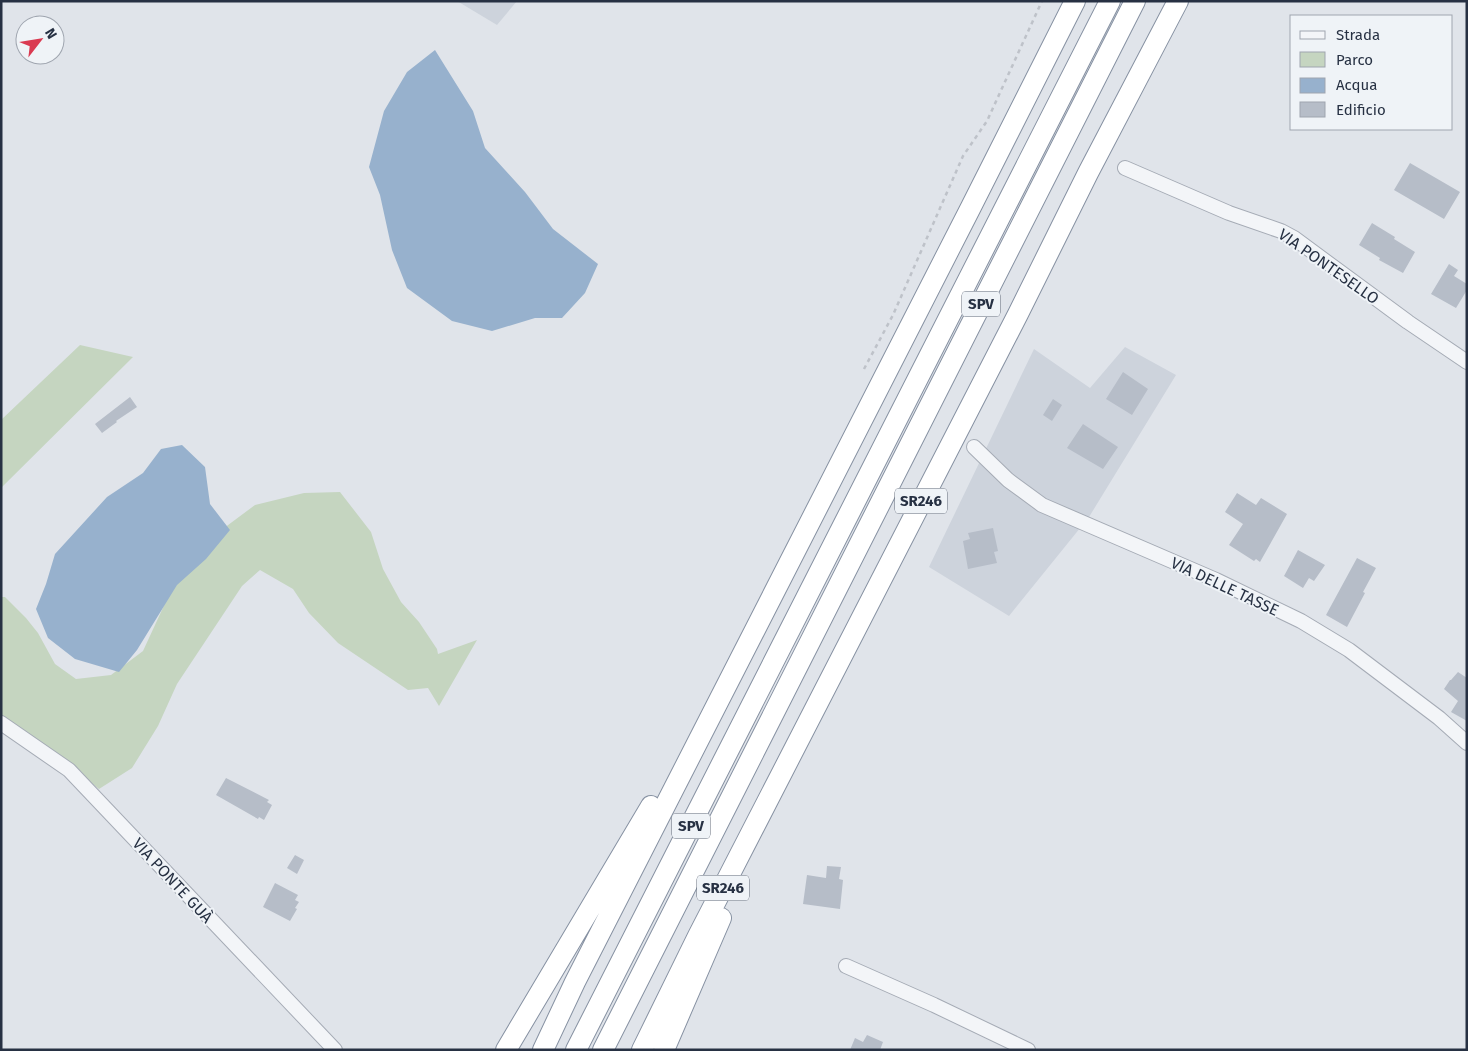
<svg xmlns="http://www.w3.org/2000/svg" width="1468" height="1051" font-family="'Fira Sans',sans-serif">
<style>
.built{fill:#cdd3dc}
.green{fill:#c5d5c0}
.water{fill:#97b1cd}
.building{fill:#b6bdc8}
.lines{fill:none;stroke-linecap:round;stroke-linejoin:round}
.minor-casing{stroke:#a5abb5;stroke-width:16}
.highway-casing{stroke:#8691a2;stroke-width:22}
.path{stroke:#bec2c9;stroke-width:2.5;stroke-dasharray:4 4;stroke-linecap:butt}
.minor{stroke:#f3f5f8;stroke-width:14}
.highway{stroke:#fff;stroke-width:20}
.labels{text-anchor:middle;stroke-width:4;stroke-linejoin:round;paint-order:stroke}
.shield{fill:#eff3f7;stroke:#636b79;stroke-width:1}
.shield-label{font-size:15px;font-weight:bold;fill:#273143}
.street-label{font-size:16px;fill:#273143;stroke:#eff3f7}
</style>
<rect width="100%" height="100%" fill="#e0e4ea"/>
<path class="built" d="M457 1H517L497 25Z
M1125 347 1176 375 1089 517 1009 616 929 567 1034 349 1090 388Z"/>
<path class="green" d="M80 345 133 357 1 488V420Z
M340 492 371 532 383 569 401 602 419 622 437 649 438 654 477 640 439 706 428 688 408 690 338 643 309 613 293 589 260 570 242 586 177 684 158 726 132 768 99 789 61 758 1 719V597H5L26 618 38 633 55 664 76 679 111 675 143 651 179 573 216 534 255 505 304 493Z"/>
<path class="water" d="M435 50 473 111 485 148 525 192 553 229 598 264 585 293 562 318H535L492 331 452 321 407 288 392 250 380 195 369 167 384 111 407 72Z
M182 445 205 467 210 504 230 530 206 559 177 585 137 650 119 672 75 659 48 638 36 609 46 584 55 554 107 497 143 473 161 449Z"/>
<path class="building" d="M1410 163 1460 192 1444 219 1394 190Z
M1372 223 1395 237 1394 239 1415 252 1403 273 1379 260 1380 258 1359 245Z
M1449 264 1458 270 1454 276 1467 284V290L1456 308 1431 294Z
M1123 372 1148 389 1132 415 1106 399Z
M130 397 137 407 116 421 117 422 102 433 95 424Z
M1053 399 1062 405 1052 421 1043 415Z
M1083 424 1118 447 1103 469 1067 448Z
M1237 493 1256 505 1261 498 1287 514 1260 562 1256 559 1254 561 1229 545 1243 524 1225 512Z
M993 528 998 551 994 552 997 563 968 569 963 541 970 539 968 533Z
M1298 550 1325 565 1314 581 1309 578 1303 588 1284 576Z
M1357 558 1376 568 1363 592 1365 593 1347 627 1326 615Z
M1458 672 1467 678V721L1451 712 1458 701 1444 689 1450 680H1451Z
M226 778 269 800 267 802 272 805 264 820 259 817 258 819 216 795Z
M295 855 304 860 297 874 287 868Z
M827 866 841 867 839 879 843 880 840 909 803 904 807 875 826 878Z
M275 883 298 895 295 900 299 902 295 908 297 909 290 921 263 907Z
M867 1035 883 1042 880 1050H850L855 1038 863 1042Z"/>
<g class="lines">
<g class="minor-casing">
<path id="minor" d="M1125 168 1229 213 1281 231 1294 238 1408 322 1467 362
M974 447 1008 480 1042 505 1216 580 1301 621 1349 650 1439 718 1467 743
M1 723 69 770 335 1050
M846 966 934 1005 1028 1050"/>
</g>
<g class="highway-casing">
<path id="highway" d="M506 1050 651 806
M543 1050 575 982 971 207 1075 1
M576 1050 1110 1
M603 1050 1135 1
M642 1050 698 936 1018 314 1088 173 1178 1
M664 1050 721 918"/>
</g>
<path class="path" d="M864 369 893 315 963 156 987 121 1042 1"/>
<use href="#minor" class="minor"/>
<use href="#highway" class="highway"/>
</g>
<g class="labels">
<g class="shield">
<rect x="962" y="291.5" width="38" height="25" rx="4"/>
<rect x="895" y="488.5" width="52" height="25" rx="4"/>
<rect x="672" y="813.5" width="38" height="25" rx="4"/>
<rect x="697" y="875.5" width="52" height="25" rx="4"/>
</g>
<g class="shield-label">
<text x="981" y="309">SPV</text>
<text x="921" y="506">SR246</text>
<text x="691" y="831">SPV</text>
<text x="723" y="893">SR246</text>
</g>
<g class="street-label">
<text transform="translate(1329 266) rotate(35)" y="6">VIA PONTESELLO</text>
<text transform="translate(1225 586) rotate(25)" y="6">VIA DELLE TASSE</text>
<text transform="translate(173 880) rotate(47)" y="6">VIA PONTE GUÀ</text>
</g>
</g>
<rect width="1468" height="1051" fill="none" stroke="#273143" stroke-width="5"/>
<rect x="1290" y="15" width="162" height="115" fill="#eff3f7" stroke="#9fa5af"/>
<rect x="1300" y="31" width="25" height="8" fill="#f3f5f8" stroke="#9fa5af"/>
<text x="1336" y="40" font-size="15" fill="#273143">Strada</text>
<rect x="1300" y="52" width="25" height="15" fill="#c5d5c0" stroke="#9fa5af"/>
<text x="1336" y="65" font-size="15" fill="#273143">Parco</text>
<rect x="1300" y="78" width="25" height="15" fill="#97b1cd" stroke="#9fa5af"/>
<text x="1336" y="90" font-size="15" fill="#273143">Acqua</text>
<rect x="1300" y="102" width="25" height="15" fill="#b6bdc8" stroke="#9fa5af"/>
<text x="1336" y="115" font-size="15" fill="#273143">Edificio</text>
<g transform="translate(40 40) rotate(59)"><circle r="24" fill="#eff3f7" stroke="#9fa5af"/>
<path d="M0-4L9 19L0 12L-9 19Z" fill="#da3a51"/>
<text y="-8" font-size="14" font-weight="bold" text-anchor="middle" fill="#273143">N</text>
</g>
</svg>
